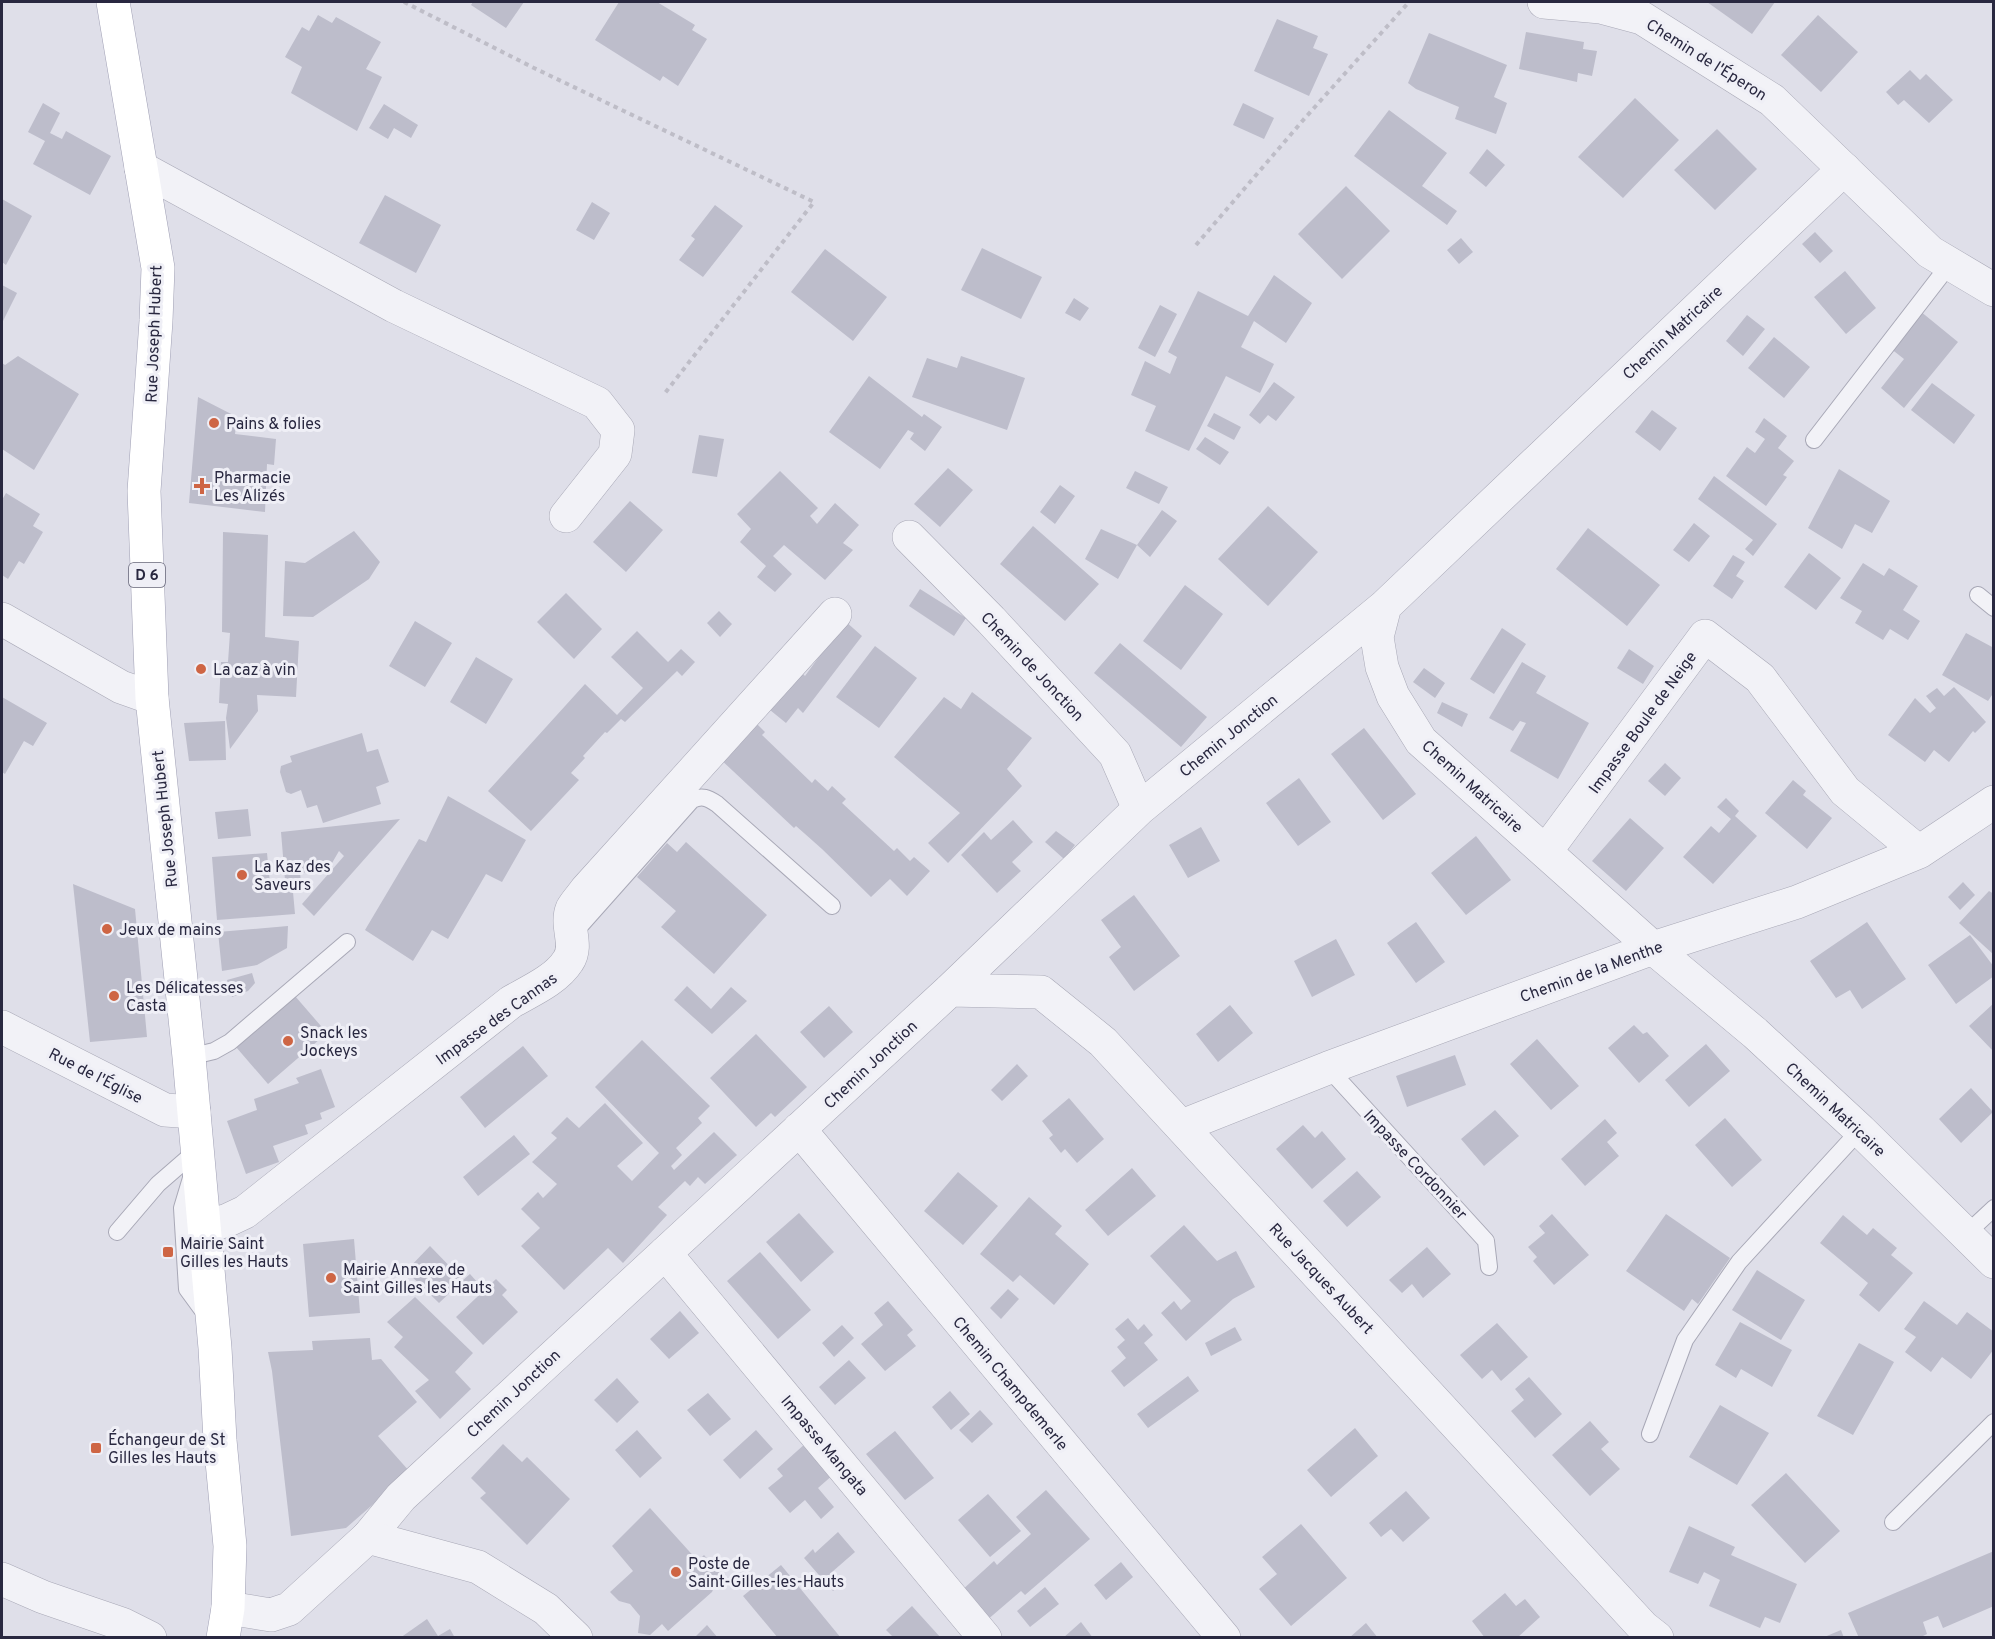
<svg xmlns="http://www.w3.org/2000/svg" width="1995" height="1639" font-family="Overpass,sans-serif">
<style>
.building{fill:#bdbdcb}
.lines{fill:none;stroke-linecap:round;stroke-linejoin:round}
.service-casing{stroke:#a8a8b6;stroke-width:18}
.minor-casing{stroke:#a8a8b6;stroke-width:34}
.tertiary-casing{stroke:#a8a8b6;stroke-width:34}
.primary-casing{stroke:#9f9fb4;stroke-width:34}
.path{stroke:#bebdc7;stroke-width:4;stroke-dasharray:4.5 4.5;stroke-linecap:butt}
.service{stroke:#f2f2f7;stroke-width:16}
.minor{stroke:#f2f2f7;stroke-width:33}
.tertiary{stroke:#f2f2f7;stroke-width:33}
.primary{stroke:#fff;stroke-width:33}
.poi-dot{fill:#ce6544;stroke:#efeff6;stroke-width:2}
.labels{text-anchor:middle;stroke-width:6;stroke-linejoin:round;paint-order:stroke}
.shield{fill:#efeff6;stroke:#646477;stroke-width:1.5}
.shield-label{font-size:15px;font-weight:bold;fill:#292840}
.street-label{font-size:16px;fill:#292840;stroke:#efeff6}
.poi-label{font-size:16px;fill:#292840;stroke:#efeff6;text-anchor:start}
</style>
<rect width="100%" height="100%" fill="#dfdfe9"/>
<path class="building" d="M473 2H524L506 28 471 5Z
M619 2H657L695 25 692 30 707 39 678 86 663 76 660 81 595 40Z
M1707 2H1775L1752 34Z
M318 15 332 23 336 17 381 42 366 69 382 77 357 131 291 93 302 67 285 57 302 27 309 31Z
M1818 15 1858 52 1821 92 1781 55Z
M1277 19 1318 36 1313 48 1328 54 1309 96 1254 71Z
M1526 32 1584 42 1583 49 1597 51 1592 76 1578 73 1577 82 1519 69Z
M1429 33 1507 65 1494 97 1507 103 1496 134 1455 119 1459 107 1416 89 1408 83Z
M1910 70 1920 80 1926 74 1953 100 1929 123 1904 100 1898 105 1886 92Z
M1635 98 1679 140 1623 198 1578 157Z
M43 103 60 113 50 133 62 139 66 131 111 156 90 195 33 164 45 141 28 132Z
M1243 103 1274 118 1264 139 1233 125Z
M384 104 418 125 411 138 394 128 388 139 369 128Z
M1389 110 1447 153 1422 186 1457 211 1447 225 1354 156Z
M1717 129 1757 169 1715 210 1674 170Z
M1487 149 1505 165 1486 187 1469 173Z
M1346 186 1390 231 1342 279 1298 234Z
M385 195 441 225 416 273 359 243Z
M2 199 32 216 6 265 2 262Z
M592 202 610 213 594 240 576 230Z
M715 205 743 226 703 277 679 260 695 239 691 236Z
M1815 232 1833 251 1820 263 1802 244Z
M1461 238 1473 252 1459 264 1447 250Z
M982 248 1042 277 1021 319 961 290Z
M825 249 887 297 853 341 791 292Z
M1845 271 1876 308 1846 334 1814 297Z
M1274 275 1312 303 1286 343 1254 321 1241 347 1274 364 1260 393 1226 376 1189 451 1145 431 1156 406 1131 395 1145 361 1170 374 1177 357 1168 352 1198 291 1248 316Z
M2 285 17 293 2 323Z
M1074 298 1089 308 1080 321 1065 313Z
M1160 305 1177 314 1155 357 1138 348Z
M1920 311 1958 342 1904 408 1881 388 1904 359 1890 348Z
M1747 315 1765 329 1743 356 1726 341Z
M1774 337 1810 367 1784 398 1748 368Z
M18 356 79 394 34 470 2 449V363L5 365Z
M961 356 1025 378 1007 430 912 397 927 358 957 368Z
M869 376 922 417 924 414 942 427 925 451 910 439 914 433 908 430 880 469 829 432Z
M1274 382 1295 397 1276 421 1268 415 1260 424 1249 415Z
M1932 383 1975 415 1954 444 1911 410Z
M198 397 237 417 235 434 276 439 274 465 267 464 265 512 189 503Z
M1652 410 1677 428 1660 451 1635 432Z
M1214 413 1241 427 1234 440 1207 426Z
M1764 418 1787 436 1778 448 1794 461 1783 475 1787 477 1766 506 1726 476 1747 447 1755 453 1765 439 1755 432Z
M699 435 724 439 717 477 692 473Z
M1205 437 1229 452 1220 465 1196 449Z
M948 468 973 490 940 527 914 504Z
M1839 469 1890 501 1872 533 1855 524 1842 549 1808 528Z
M780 471 818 508 810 516 817 524 835 503 859 525 843 543 853 550 825 580 784 545 773 556 792 574 775 592 757 577 766 566 740 542 751 529 737 514Z
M1135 471 1168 487 1159 504 1126 488Z
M1714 476 1777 524 1753 556 1745 549 1753 540 1698 499Z
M1060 485 1075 496 1055 524 1040 512Z
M6 493 40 514 33 526 43 532 24 564 19 561 8 579 2 575V500Z
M630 501 663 530 626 572 593 542Z
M1268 506 1318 552 1268 606 1218 559Z
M1162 510 1177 521 1150 557 1137 545Z
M1694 523 1710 536 1689 562 1673 550Z
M1033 526 1099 584 1065 621 1000 564Z
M1588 528 1660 585 1627 626 1556 569Z
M1101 529 1137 545 1118 579 1085 559Z
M354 531 380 562 369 579 313 617 283 616 285 561 305 563Z
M223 532 268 535 265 637 299 641 296 697 257 695 258 711 230 749 226 718 228 704 219 703 221 662H228L230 633 222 632Z
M1809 553 1841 578 1816 610 1784 587Z
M1733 555 1745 562 1736 576 1744 581 1732 599 1713 586Z
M1863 563 1884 576 1889 568 1918 586 1903 610 1920 621 1908 640 1890 629 1883 640 1855 623 1862 611 1840 598Z
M1185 585 1223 614 1181 670 1143 641Z
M920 589 966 618 954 636 909 606Z
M566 593 602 629 574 659 537 622Z
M719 611 732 624 720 637 707 623Z
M415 621 452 643 425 687 389 666Z
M845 621 862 636 803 713 798 708 786 723 770 710 801 672 805 676Z
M1502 628 1526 644 1494 694 1470 679Z
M637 631 668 662 681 649 695 662 682 676 677 671 625 722 621 719 607 733 605 732 583 756 585 758 571 773 579 780 531 831 488 791 585 684 617 715 643 688 611 657Z
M1966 633 1994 648V692L1988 701 1942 675Z
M1120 643 1207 717 1181 747 1094 673Z
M875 646 917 678 879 728 836 697Z
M1629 649 1654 666 1643 684 1617 668Z
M476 657 513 679 486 724 450 702Z
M1522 662 1546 676 1536 693 1589 723 1558 779 1510 751 1526 723 1520 721 1513 731 1489 718Z
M1424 668 1445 683 1435 698 1413 682Z
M1954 687 1986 722 1975 733 1973 731 1949 762 1934 750 1925 762 1888 735 1915 698 1930 713 1936 708 1926 696 1937 688 1944 696Z
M972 692 1032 738 1007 769 1022 786 948 863 928 843 960 813 894 757 944 697 961 709Z
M2 697 47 723 33 746 24 741 5 774 2 772Z
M1442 702 1468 714 1462 727 1437 713Z
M752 719 765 732 762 735 812 783 815 779 828 791 832 786 846 799 842 803 894 851 897 848 910 861 914 857 930 871 907 896 890 879 871 897 822 849 796 826 794 828 718 757Z
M225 721 226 760 189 761 184 723Z
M1364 728 1416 794 1383 820 1331 754Z
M362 733 367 752 378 749 389 782 376 787 381 804 323 823 317 805 307 808 301 790 291 794 286 792 280 772 281 766 292 762 290 756Z
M1665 763 1681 778 1665 796 1648 781Z
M1299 778 1331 822 1298 846 1266 803Z
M1793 780 1806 791 1803 795 1832 818 1807 849 1765 813Z
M448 796 526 840 502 882 486 874 448 939 432 930 413 961 365 930 419 839 426 842Z
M1726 798 1739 811 1735 816 1757 836 1713 884 1683 857 1711 826 1719 833 1731 819 1717 807Z
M248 809 251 836 218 839 215 812Z
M1630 818 1664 848 1626 891 1592 861Z
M400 819 314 916 302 904 344 856 339 851 328 870 300 873 302 891 293 892 295 914 217 920 212 857 267 853 271 893 286 892 281 832Z
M1013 820 1033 842 1012 862 1021 871 997 893 961 855 984 832 991 840Z
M1201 827 1220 861 1188 878 1169 845Z
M1056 831 1075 845 1064 859 1045 842Z
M1476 836 1511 880 1466 915 1431 873Z
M686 842 767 915 714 974 661 927 676 911 637 877 667 843 677 852Z
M1963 882 1975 895 1960 910 1948 897Z
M73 884 135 909 147 1037 90 1042Z
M1989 891 1994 894V955L1959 923Z
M1134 895 1180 956 1134 991 1109 957 1121 947 1101 920Z
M1416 922 1445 962 1416 983 1387 943Z
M1867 922 1906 979 1862 1009 1850 990 1836 998 1810 961Z
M288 926 287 948 257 965 222 971 218 932Z
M1970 935 1994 967V976L1956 1004 1928 965Z
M1336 939 1355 975 1312 997 1294 961Z
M252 973 255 983 248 991 232 997 227 980Z
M687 986 711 1009 731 987 747 1001 712 1034 674 1000Z
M295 996 327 1033 268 1084 236 1047Z
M1994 1003V1052L1969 1026Z
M1230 1005 1253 1033 1218 1062 1196 1034Z
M829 1006 853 1032 824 1058 800 1032Z
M1634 1025 1643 1034 1647 1032 1669 1056 1639 1083 1608 1048Z
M756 1034 807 1087 775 1117 771 1113 756 1127 710 1078Z
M1537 1039 1579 1086 1551 1110 1510 1064Z
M642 1040 710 1106 698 1118 702 1123 676 1148 682 1155 671 1166 674 1170 714 1132 737 1155 705 1184 698 1177 690 1186 685 1181 658 1207 667 1215 623 1263 608 1248 564 1290 521 1246 540 1228 521 1209 538 1192 543 1198 557 1184 532 1162 557 1138 551 1133 567 1117 579 1128 605 1103 643 1143 617 1166 632 1181 659 1153 595 1087Z
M1706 1044 1730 1071 1689 1107 1665 1080Z
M523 1046 548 1076 485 1128 460 1097Z
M1455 1055 1466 1085 1407 1107 1396 1076Z
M1017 1064 1028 1076 1002 1101 991 1090Z
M321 1069 335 1107 320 1113 322 1119 305 1125 308 1134 273 1146 279 1162 246 1174 227 1121 257 1110 254 1099 299 1083 296 1078Z
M1971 1088 1993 1112 1961 1143 1939 1119Z
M1069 1098 1104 1139 1077 1163 1065 1149 1061 1153 1049 1138 1053 1135 1042 1121Z
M1495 1110 1519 1136 1484 1166 1461 1139Z
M1725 1118 1762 1160 1732 1187 1695 1145Z
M1605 1119 1617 1133 1607 1142 1619 1156 1585 1186 1561 1159Z
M1303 1125 1315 1138 1322 1131 1346 1159 1312 1189 1276 1149Z
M514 1135 530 1154 478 1196 463 1177Z
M1132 1168 1156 1196 1108 1236 1085 1210Z
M1357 1171 1381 1197 1347 1227 1323 1201Z
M958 1172 998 1206 963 1245 924 1211Z
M1029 1197 1062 1226 1055 1234 1089 1264 1054 1305 1020 1275 1013 1282 980 1254Z
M799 1213 834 1252 801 1282 766 1242Z
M1552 1214 1589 1255 1554 1285 1533 1261 1537 1257 1528 1247 1545 1233 1539 1226Z
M1666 1214 1730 1258 1698 1304 1692 1299 1684 1311 1626 1271Z
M1843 1215 1867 1235 1873 1228 1897 1248 1891 1255 1913 1273 1879 1312 1859 1295 1868 1283 1820 1243Z
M1184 1225 1217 1261 1236 1251 1255 1287 1233 1299 1186 1341 1161 1313 1174 1301 1181 1310 1191 1301 1150 1256Z
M354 1239 360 1313 309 1317 303 1244Z
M430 1246 463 1280 470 1274 478 1283 466 1295 457 1286 439 1303 406 1271Z
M1427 1247 1451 1274 1423 1298 1412 1284 1402 1293 1389 1280Z
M760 1252 811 1310 778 1339 727 1281Z
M1757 1270 1805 1300 1781 1340 1732 1310Z
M496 1279 507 1290 502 1295 518 1312 483 1345 456 1317Z
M1008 1289 1019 1299 1001 1319 990 1308Z
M415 1297 473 1353 455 1372 471 1389 440 1419 415 1391 429 1380 394 1347 403 1337 387 1322Z
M888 1301 913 1330 907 1335 916 1346 885 1371 861 1344 883 1325 874 1313Z
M1924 1301 1957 1325 1967 1312 1994 1332V1349L1971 1379 1942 1357 1931 1372 1905 1352 1916 1337 1904 1329Z
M680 1311 699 1333 669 1359 650 1339Z
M1128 1318 1138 1330 1144 1324 1153 1335 1144 1343 1158 1360 1124 1387 1111 1371 1126 1358 1117 1347 1125 1340 1115 1329Z
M1740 1322 1792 1350 1772 1387 1741 1369 1736 1378 1715 1365Z
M1497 1323 1528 1357 1501 1381 1492 1370 1482 1379 1460 1355Z
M842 1325 854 1338 834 1357 822 1343Z
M1235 1327 1242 1340 1211 1356 1205 1343Z
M370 1338 372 1360 381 1359 417 1402 378 1436 410 1472 346 1528 291 1536 272 1371 268 1352 313 1350 312 1341Z
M1859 1343 1894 1362 1853 1435 1817 1416Z
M849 1360 866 1378 835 1405 819 1387Z
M1188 1376 1199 1391 1148 1428 1137 1414Z
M1529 1377 1562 1414 1535 1438 1511 1411 1524 1400 1515 1389Z
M617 1378 639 1402 617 1423 594 1400Z
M950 1391 970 1414 951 1430 932 1407Z
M708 1393 731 1419 710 1436 687 1410Z
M1720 1405 1769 1433 1737 1485 1689 1457Z
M980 1410 993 1424 972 1443 959 1430Z
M1590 1421 1609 1442 1601 1449 1620 1469 1590 1496 1552 1455Z
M1355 1428 1378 1456 1331 1497 1307 1470Z
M637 1430 662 1458 640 1478 615 1450Z
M756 1430 773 1449 740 1479 723 1460Z
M895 1431 934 1478 905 1500 866 1454Z
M806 1443 834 1474 818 1488 834 1507 821 1519 805 1500 790 1513 768 1488 783 1476 777 1469Z
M503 1444 522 1462 527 1457 570 1499 527 1545 480 1498 486 1493 471 1478Z
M1786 1473 1840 1531 1805 1563 1751 1505Z
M1046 1490 1090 1539 1025 1595 1021 1591 986 1621 960 1592 994 1561 997 1565 1031 1534 1016 1517Z
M1406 1491 1430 1518 1403 1542 1391 1529 1381 1537 1369 1523Z
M988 1494 1021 1531 990 1557 958 1520Z
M650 1508 698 1561 704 1555 720 1573 712 1592 668 1631 662 1624 650 1635 638 1633 640 1616 630 1604 619 1601 610 1592 633 1571 612 1546Z
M1301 1524 1347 1578 1291 1626 1259 1589 1277 1574 1262 1557Z
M1689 1526 1735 1547 1731 1555 1797 1584 1780 1623 1765 1617 1760 1628 1709 1606 1720 1580 1704 1572 1698 1584 1669 1572Z
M838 1532 855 1552 832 1572 842 1582 833 1591 804 1558 813 1549 815 1553Z
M1994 1551V1606L1943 1628 1938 1616 1923 1622 1927 1634 1919 1638H1859L1848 1613Z
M1121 1562 1133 1577 1106 1600 1094 1585Z
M781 1565 841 1638H778L743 1596Z
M1045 1587 1059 1604 1030 1627 1017 1611Z
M1505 1593 1516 1606 1525 1599 1540 1617 1517 1638H1485L1472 1621Z
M912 1606 921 1616 941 1638H894L886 1630Z
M427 1619 438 1636 450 1629 455 1638H400Z
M1081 1622 1093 1638H1063Z
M1366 1623 1378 1638H1349Z
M707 1625 718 1638H694Z
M1841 1630 1844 1638H1822Z"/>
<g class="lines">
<g class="service-casing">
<path id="service" d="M1814 440 1949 265
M1978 595 1994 608
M572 935 692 800C702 795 708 798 717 804L832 906
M189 1057 214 1051 230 1042 347 942
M1328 1068 1486 1241 1489 1267
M191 1178 182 1208 187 1289 206 1315
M117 1232 158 1184 196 1151
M1965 1235 1994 1208
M1650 1434 1685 1340 1739 1262 1860 1130
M1893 1522 1994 1422"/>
</g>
<g class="minor-casing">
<path id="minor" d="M141 168 394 306 597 403 618 430 615 454 566 516
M909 537 991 620 1115 754 1139 809
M1385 606 1377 637 1382 667 1393 696 1421 741 1653 948 1755 1033 1860 1130 1994 1262
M2 619 121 687 152 698
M1546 851 1705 636 1760 678 1845 791 1919 852
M950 990 1041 992 1103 1042 1643 1627 1657 1638
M2 1027 165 1110 194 1112
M1182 1126 1328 1068 1653 948 1797 902 1919 852 1994 802
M799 1129 1224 1638
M204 1227 228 1220 245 1212 511 1002C530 991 556 980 568 961 579 945 565 926 572 909 575 903 582 896 586 890L835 614
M665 1253 985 1638
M368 1537 401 1497 950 990 1139 809 1385 606 1844 169
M2 1579 43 1597 122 1624 150 1638"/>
</g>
<g class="tertiary-casing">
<path id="tertiary" d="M1544 2 1601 7 1642 18 1772 100 1930 252 1994 290
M228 1608 271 1615 289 1609 368 1537 478 1567 546 1609 576 1638"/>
</g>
<g class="primary-casing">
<path id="primary" d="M113 2 158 268 156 321 144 491 152 698 189 1057 215 1348 220 1440 230 1546 228 1608 223 1638"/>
</g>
<path class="path" d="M404 2 534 68 814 202 665 393
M1196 245 1305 118 1409 2"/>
<use href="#service" class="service"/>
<use href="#minor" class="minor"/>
<use href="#tertiary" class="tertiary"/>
<use href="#primary" class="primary"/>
</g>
<g class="poi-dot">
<circle cx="214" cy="423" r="6"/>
<path d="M199 477h6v6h6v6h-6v6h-6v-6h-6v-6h6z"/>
<circle cx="201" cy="669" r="6"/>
<circle cx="242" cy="875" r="6"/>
<circle cx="107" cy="929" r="6"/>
<circle cx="114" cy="996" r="6"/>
<circle cx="288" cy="1041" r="6"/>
<rect x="162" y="1246" width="12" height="12" rx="3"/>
<circle cx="331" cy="1278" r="6"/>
<rect x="90" y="1442" width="12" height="12" rx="3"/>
<circle cx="676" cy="1572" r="6"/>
</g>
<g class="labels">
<rect class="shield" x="129" y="563" width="36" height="24" rx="4.5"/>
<g class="shield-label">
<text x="147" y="580">D 6</text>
</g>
<g class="street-label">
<text transform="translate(1707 59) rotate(32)" y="6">Chemin de l'Éperon</text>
<text transform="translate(1672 332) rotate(-43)" y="6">Chemin Matricaire</text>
<text transform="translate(153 334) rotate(-88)" y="6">Rue Joseph Hubert</text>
<text transform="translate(1033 666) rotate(47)" y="6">Chemin de Jonction</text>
<text transform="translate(1642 722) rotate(-54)" y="6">Impasse Boule de Neige</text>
<text transform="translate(1228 735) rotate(-39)" y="6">Chemin Jonction</text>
<text transform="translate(1473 786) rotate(42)" y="6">Chemin Matricaire</text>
<text transform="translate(164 819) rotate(-96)" y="6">Rue Joseph Hubert</text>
<text transform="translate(1591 971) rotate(-20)" y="6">Chemin de la Menthe</text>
<text transform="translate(496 1018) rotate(-36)" y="6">Impasse des Cannas</text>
<text transform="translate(870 1064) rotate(-43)" y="6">Chemin Jonction</text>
<text transform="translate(96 1075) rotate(27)" y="6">Rue de l'Église</text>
<text transform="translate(1836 1109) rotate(43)" y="6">Chemin Matricaire</text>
<text transform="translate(1416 1164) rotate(47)" y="6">Impasse Cordonnier</text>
<text transform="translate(1322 1278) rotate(47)" y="6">Rue Jacques Aubert</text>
<text transform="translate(1011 1383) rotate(50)" y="6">Chemin Champdemerle</text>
<text transform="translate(513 1393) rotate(-43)" y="6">Chemin Jonction</text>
<text transform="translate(825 1445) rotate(50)" y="6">Impasse Mangata</text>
</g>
<g class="poi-label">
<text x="226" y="429">Pains &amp; folies</text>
<text x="214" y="483">Pharmacie<tspan x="214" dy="18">Les Alizés</tspan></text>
<text x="213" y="675">La caz à vin</text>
<text x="254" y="872">La Kaz des<tspan x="254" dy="18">Saveurs</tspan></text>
<text x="119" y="935">Jeux de mains</text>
<text x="126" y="993">Les Délicatesses<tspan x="126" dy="18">Casta</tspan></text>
<text x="300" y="1038">Snack les<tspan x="300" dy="18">Jockeys</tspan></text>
<text x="180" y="1249">Mairie Saint<tspan x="180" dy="18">Gilles les Hauts</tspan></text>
<text x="343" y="1275">Mairie Annexe de<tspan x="343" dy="18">Saint Gilles les Hauts</tspan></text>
<text x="108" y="1445">Échangeur de St<tspan x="108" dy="18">Gilles les Hauts</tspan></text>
<text x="688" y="1569">Poste de<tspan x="688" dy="18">Saint-Gilles-les-Hauts</tspan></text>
</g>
</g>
<rect width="1995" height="1639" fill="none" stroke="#292840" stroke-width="6"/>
</svg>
